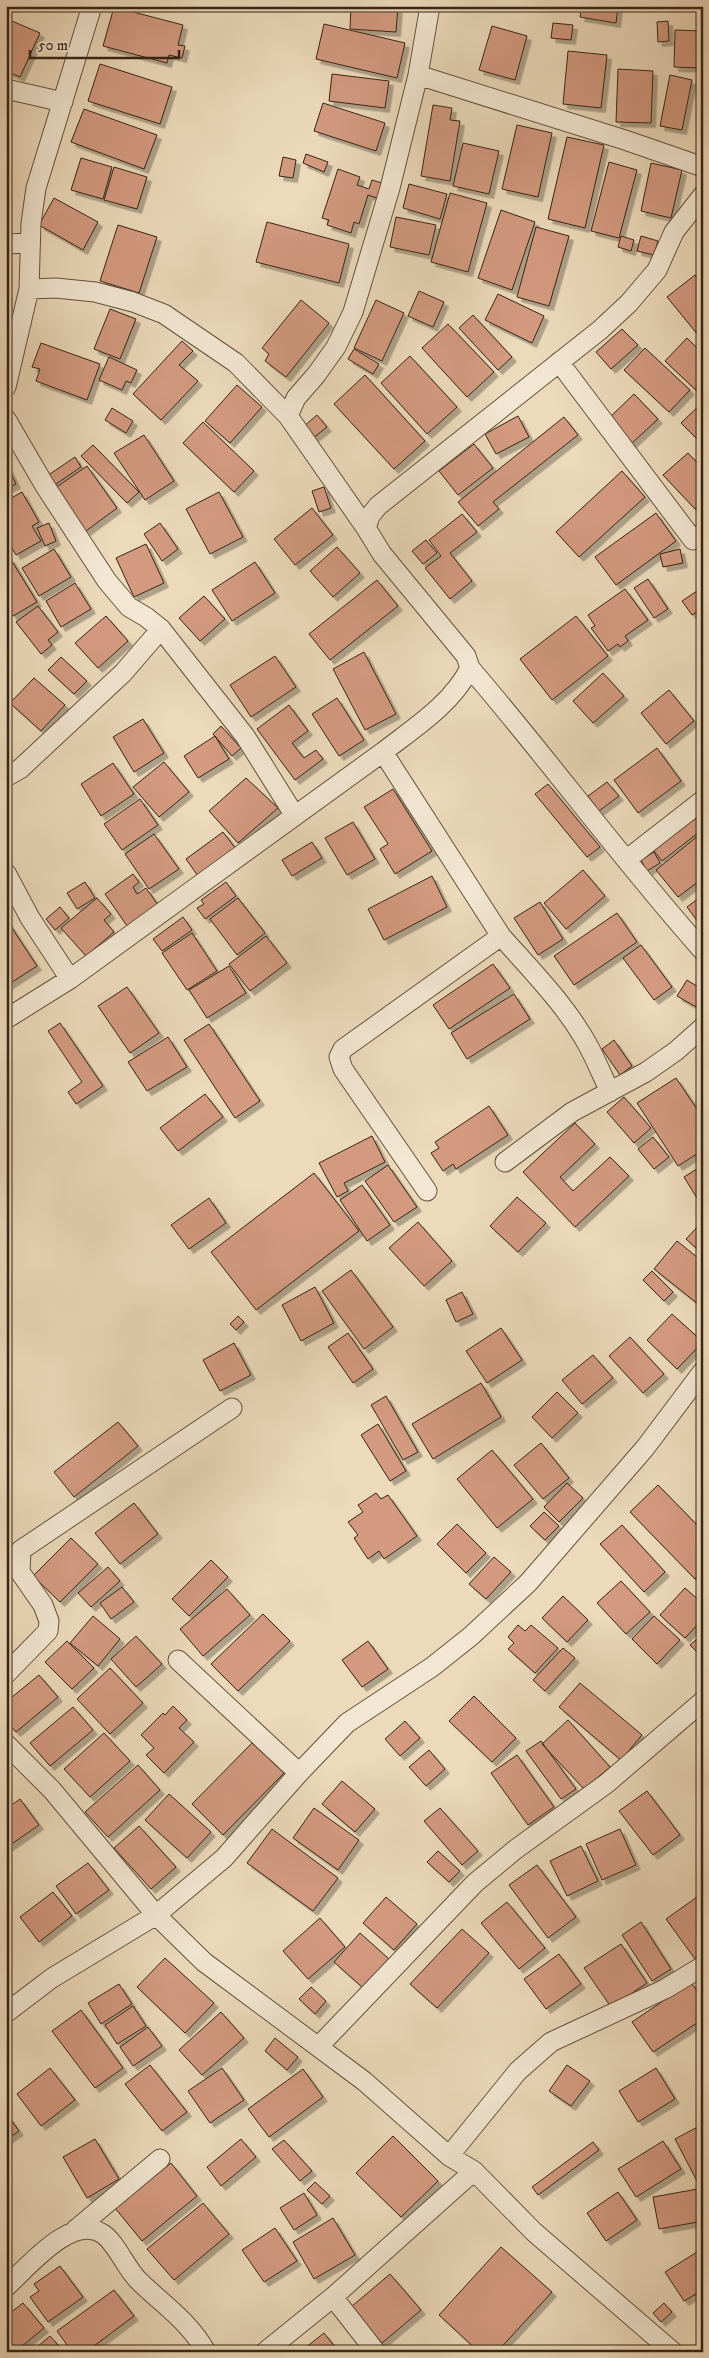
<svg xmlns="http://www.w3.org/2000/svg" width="709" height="2358" font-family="'IM FELL DW Pica',serif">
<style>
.building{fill:#d39a80;stroke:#372415;filter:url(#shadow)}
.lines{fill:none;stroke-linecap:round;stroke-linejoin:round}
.minor-casing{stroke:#64523e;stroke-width:21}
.minor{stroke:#f3e7d3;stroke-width:19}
</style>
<defs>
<filter id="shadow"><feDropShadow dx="4.5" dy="4.5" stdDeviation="0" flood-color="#0004"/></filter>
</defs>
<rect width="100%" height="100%" fill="#ecdabb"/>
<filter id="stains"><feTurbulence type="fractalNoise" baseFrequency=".004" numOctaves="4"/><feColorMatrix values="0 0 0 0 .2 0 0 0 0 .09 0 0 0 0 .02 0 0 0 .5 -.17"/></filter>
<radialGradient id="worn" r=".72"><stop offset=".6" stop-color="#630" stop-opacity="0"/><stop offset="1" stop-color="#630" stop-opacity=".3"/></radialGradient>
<path class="building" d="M351 6H398L396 32 350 29Z
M582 6H618L616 23 580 17Z
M114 7 183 25 178 45 185 46 182 58 169 55 167 63 103 46Z
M12 21 40 33 20 77 6 71V34Z
M668 21 669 41 658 42 657 22Z
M553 23 573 25 571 40 551 38Z
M324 24 405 43 397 78 316 59Z
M492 26 527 36 515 80 479 70Z
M675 30 703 31V68L674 67Z
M568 51 607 55 601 108 563 104Z
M100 64 172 87 160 124 88 101Z
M618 69 653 71 651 123 616 122Z
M332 74 389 81 385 108 329 101Z
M670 75 692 80 682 130 660 126Z
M323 103 385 123 376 151 314 131Z
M433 105 452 108 450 120 460 121 450 181 421 176Z
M84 109 157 135 144 169 71 142Z
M517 125 552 133 538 197 502 189Z
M567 137 604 145 585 228 548 219Z
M463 143 499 151 489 194 453 186Z
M306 154 328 162 324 172 303 163Z
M283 157 296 160 293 178 279 176Z
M81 158 112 167 103 199 71 190Z
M609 162 637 170 619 238 591 231Z
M651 163 682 170 671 218 641 211Z
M114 167 147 177 137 209 104 200Z
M338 169 360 177 357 185 369 189 372 180 385 184 380 199 368 195 359 224 354 222 351 233 327 225 329 220 322 218Z
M409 184 447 194 440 219 403 208Z
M450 193 487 203 468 272 431 262Z
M54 198 98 222 83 250 39 225Z
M501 210 535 222 512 290 478 278Z
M396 217 436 225 429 255 390 247Z
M267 222 349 244 339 283 256 262Z
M118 225 157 237 139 293 100 281Z
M536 227 569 236 549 306 517 297Z
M621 236 634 240 631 251 618 247Z
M641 236 658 241 654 255 637 251Z
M695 275 703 284V341L667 297Z
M419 291 444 302 433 327 408 316Z
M498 294 544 316 532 343 485 320Z
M301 300 329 323 286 377 265 361 269 354 262 348Z
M376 300 404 313 382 361 354 348Z
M110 309 136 319 120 359 94 349Z
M473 315 512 357 498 370 459 328Z
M448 324 494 372 467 397 422 348Z
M622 329 638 345 611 369 596 352Z
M687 338 703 354V387L698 392 665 361Z
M182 341 193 351 179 365 198 381 161 420 133 394Z
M41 343 100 364 87 400 36 381 40 369 32 367Z
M645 348 690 390 669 412 624 370Z
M354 349 379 364 373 374 348 359Z
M410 356 457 407 427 434 381 383Z
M109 357 137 370 131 383 126 381 122 390 99 380Z
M365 375 425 441 394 469 334 404Z
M237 385 262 407 230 443 205 421Z
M634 394 658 419 630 445 607 420Z
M703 402V445L681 423Z
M112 408 133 421 126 433 105 420Z
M317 415 327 427 312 439 302 428Z
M518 416 529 437 496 454 485 434Z
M564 417 578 435 493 502 499 509 478 526 458 502Z
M203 422 254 471 234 492 183 443Z
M144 435 174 481 145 500 114 453Z
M474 444 493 468 458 495 439 471Z
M93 445 139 492 127 503 81 456Z
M688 453 703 469V502L695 509 663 475Z
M75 457 81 467 53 486 47 476Z
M87 466 117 508 86 531 55 488Z
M8 467 16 484 6 489V468Z
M622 471 645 497 579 557 556 532Z
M324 487 331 508 319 512 312 491Z
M22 492 39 522 32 526 41 541 16 555 6 538V501Z
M219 492 243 537 210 554 186 509Z
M312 508 333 535 295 565 274 539Z
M656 513 676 541 616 585 595 557Z
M462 514 477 532 450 553 472 581 450 599 425 568 441 556 429 540Z
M49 523 56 541 45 546 37 528Z
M160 523 178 549 162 561 144 534Z
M426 540 437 553 423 564 412 551Z
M146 544 164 583 134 597 116 558Z
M337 547 360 573 333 597 310 571Z
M54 549 71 577 39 596 22 568Z
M680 549 683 563 663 567 660 554Z
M10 558 37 602 13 616 6 606V560Z
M255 562 275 593 232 621 212 590Z
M648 579 668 609 654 618 634 588Z
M377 580 398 606 330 660 309 634Z
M75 583 91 609 61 627 46 601Z
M703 587V608L692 615 682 601Z
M625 589 648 620 625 636 628 641 620 647 618 644 608 651 591 628 595 626 588 615Z
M204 596 225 619 200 641 179 618Z
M38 606 58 632 48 640 52 645 41 654 16 622Z
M106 616 128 641 98 668 75 643Z
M576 616 608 656 552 700 520 659Z
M364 652 396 714 365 730 333 669Z
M275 656 296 687 251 717 230 685Z
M61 657 87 681 74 694 48 670Z
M603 673 624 696 593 723 573 701Z
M34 678 65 705 41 731 10 703Z
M669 690 694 721 666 744 641 713Z
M337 698 364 740 339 756 312 714Z
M289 705 308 731 292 743 304 758 316 750 323 759 295 780 257 729Z
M143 719 164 753 134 772 113 737Z
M221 726 241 748 232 756 213 734Z
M215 736 229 759 198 778 184 756Z
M657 748 681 781 638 813 614 780Z
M164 762 189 792 159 817 133 787Z
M113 763 134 794 101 816 81 784Z
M246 778 278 808 238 843 209 811Z
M607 782 619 796 599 811 588 796Z
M548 784 600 847 587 857 535 794Z
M393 789 432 851 395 874 380 849 388 844 364 807Z
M140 799 158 825 122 850 104 824Z
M698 807 703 813V829L662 861 649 845Z
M353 822 375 859 347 875 325 838Z
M223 832 236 849 198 876 186 859Z
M154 834 179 869 149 889 125 854Z
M699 835 703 840V878L678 897 656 870Z
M312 842 322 858 292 876 282 860Z
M654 852 660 863 647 871 641 860Z
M583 870 605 896 566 929 544 903Z
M133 874 139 882 133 887 137 894 146 888 158 905 127 926 105 894Z
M432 876 447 907 384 940 368 909Z
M85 882 95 898 77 909 67 893Z
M226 882 236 896 205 919 197 908 204 904 201 900Z
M703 895V929L687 907Z
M97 898 111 914 104 920 114 932 86 956 61 928Z
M238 898 265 933 237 955 210 919Z
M540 902 563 939 538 955 514 918Z
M60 907 69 918 55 930 46 919Z
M617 913 637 942 574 985 554 956Z
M183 917 192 930 162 951 153 939Z
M6 919 37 966 6 986Z
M192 933 217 971 187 990 162 953Z
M266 936 287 963 250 991 229 964Z
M641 945 672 987 654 1000 623 958Z
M493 964 510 988 449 1029 433 1005Z
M229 966 246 993 207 1018 189 990Z
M687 980 703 990V1000L698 1008 677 996Z
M127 987 159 1033 130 1053 98 1006Z
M514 994 530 1019 467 1059 451 1033Z
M60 1023 103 1086 76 1104 68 1092 82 1082 48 1031Z
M209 1024 260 1101 235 1118 184 1040Z
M168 1037 187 1067 147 1091 128 1062Z
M614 1040 632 1066 620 1075 602 1049Z
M676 1078 703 1118V1150L678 1166 637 1103Z
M205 1094 223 1117 178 1151 160 1128Z
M624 1097 651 1128 634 1143 607 1112Z
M489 1106 508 1135 456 1169 453 1164 443 1171 431 1153 439 1148 435 1142Z
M575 1123 595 1144 560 1177 573 1191 610 1157 629 1176 575 1227 523 1172Z
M372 1136 385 1162 344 1183 348 1191 337 1197 319 1163Z
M653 1137 669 1157 654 1169 638 1149Z
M388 1165 417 1207 394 1222 365 1181Z
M703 1165V1202L700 1203 684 1177Z
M314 1173 359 1231 256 1310 211 1252Z
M362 1185 390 1225 367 1241 340 1200Z
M517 1197 546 1223 518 1252 490 1226Z
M209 1198 226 1223 189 1249 171 1225Z
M703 1221V1254L686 1239Z
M418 1222 452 1261 424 1286 389 1248Z
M677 1241 703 1262V1308L654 1269Z
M351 1270 393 1327 364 1349 322 1291Z
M652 1271 673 1292 664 1301 643 1280Z
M315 1287 334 1323 301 1341 282 1305Z
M462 1292 473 1314 456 1322 446 1300Z
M672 1314 703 1342 677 1369 647 1340Z
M238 1316 244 1322 236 1330 230 1324Z
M501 1328 522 1360 487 1383 466 1351Z
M348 1333 373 1369 353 1383 328 1347Z
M630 1337 664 1374 643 1393 609 1356Z
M234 1343 251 1375 220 1391 203 1360Z
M593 1355 613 1378 582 1404 562 1380Z
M481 1383 501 1417 433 1459 412 1424Z
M557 1392 578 1413 552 1438 532 1417Z
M386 1396 418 1452 403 1460 371 1405Z
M118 1422 138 1446 74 1497 54 1472Z
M378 1424 406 1471 390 1481 361 1435Z
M541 1443 569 1478 543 1499 514 1465Z
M492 1450 533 1499 497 1528 457 1479Z
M567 1483 583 1498 559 1522 544 1507Z
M658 1485 703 1531V1571L695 1579 630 1512Z
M376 1493 381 1499 388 1495 417 1536 384 1559 379 1551 368 1559 354 1538 358 1535 348 1522 363 1512 358 1505Z
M134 1503 158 1534 120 1564 95 1533Z
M544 1512 559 1526 545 1540 530 1526Z
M457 1524 486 1553 466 1573 437 1544Z
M622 1525 665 1572 644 1592 600 1544Z
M71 1538 98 1564 60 1602 33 1576Z
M494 1557 511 1572 486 1599 469 1584Z
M211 1560 228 1577 189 1616 172 1599Z
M108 1567 120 1581 91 1607 78 1593Z
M621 1581 650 1612 626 1634 597 1603Z
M122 1587 134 1602 111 1619 100 1603Z
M685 1588 703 1604V1619L685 1638 660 1615Z
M227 1589 250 1615 203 1656 180 1629Z
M563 1596 588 1620 567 1642 542 1618Z
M263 1614 290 1641 238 1691 211 1664Z
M93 1616 120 1639 98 1666 70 1643Z
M654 1616 680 1640 657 1664 632 1639Z
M518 1625 525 1631 531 1625 558 1648 535 1673 508 1649 514 1643 508 1637Z
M703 1634V1658L690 1645Z
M136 1636 162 1664 136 1687 111 1659Z
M67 1641 94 1668 72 1689 45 1662Z
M368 1641 388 1669 362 1687 342 1660Z
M563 1648 575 1658 545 1691 533 1680Z
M110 1668 143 1703 110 1734 77 1699Z
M39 1675 58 1697 16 1732 6 1721V1702Z
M580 1683 642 1735 621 1760 559 1707Z
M474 1696 516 1738 492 1762 449 1721Z
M173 1706 187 1720 179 1728 194 1742 164 1773 146 1755 154 1748 141 1735 163 1713 165 1715Z
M73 1707 93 1730 50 1766 30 1743Z
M568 1720 610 1767 584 1789 542 1744Z
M405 1721 420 1738 400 1756 385 1739Z
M104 1733 130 1761 90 1797 64 1769Z
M541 1741 576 1789 561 1799 526 1751Z
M252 1743 284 1773 223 1835 192 1804Z
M429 1750 445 1769 426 1786 409 1767Z
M517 1755 554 1807 528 1825 491 1773Z
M138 1765 160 1790 108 1837 85 1812Z
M342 1781 375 1809 355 1832 322 1804Z
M647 1791 680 1835 653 1855 619 1811Z
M169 1794 211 1832 187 1858 145 1820Z
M20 1799 39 1825 6 1848V1809Z
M314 1808 359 1840 338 1870 293 1838Z
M440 1808 478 1851 462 1865 424 1821Z
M139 1826 176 1867 151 1889 114 1848Z
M272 1829 338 1878 313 1911 247 1863Z
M620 1829 636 1865 602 1880 586 1844Z
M581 1846 598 1881 567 1896 550 1861Z
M438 1851 460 1871 449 1882 427 1862Z
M88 1863 109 1890 76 1914 56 1886Z
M537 1865 576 1917 548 1938 509 1885Z
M53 1892 72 1916 39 1942 20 1917Z
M386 1897 417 1924 394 1950 363 1923Z
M697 1897 703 1904V1954L695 1959 666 1919Z
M507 1902 545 1948 519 1969 481 1923Z
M320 1918 345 1947 308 1979 283 1951Z
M641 1922 671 1969 652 1981 622 1935Z
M462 1929 489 1953 437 2008 410 1984Z
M360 1933 389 1959 362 1987 334 1962Z
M621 1944 647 1983 611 2007 584 1968Z
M559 1954 581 1984 546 2009 524 1979Z
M165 1958 214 2003 185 2033 137 1987Z
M691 1982 703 2000V2019L653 2052 632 2022Z
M119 1984 132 2004 101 2024 88 2003Z
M311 1987 326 2001 315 2014 299 1999Z
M133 2006 146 2026 117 2044 105 2025Z
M81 2010 123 2068 95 2088 52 2031Z
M221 2012 244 2038 202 2075 179 2050Z
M148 2027 162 2046 133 2066 120 2047Z
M275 2038 298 2057 287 2070 265 2051Z
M150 2065 187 2112 162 2131 125 2084Z
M567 2065 590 2081 571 2106 549 2091Z
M50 2068 75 2100 41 2126 17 2094Z
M222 2068 244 2100 210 2123 188 2091Z
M656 2068 675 2099 638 2122 619 2091Z
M303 2069 323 2097 269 2137 248 2109Z
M6 2113 19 2131 6 2140Z
M703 2124V2180L698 2183 675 2139Z
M393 2136 438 2181 401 2217 356 2173Z
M95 2139 119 2179 87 2198 63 2157Z
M241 2139 256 2157 221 2186 207 2167Z
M284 2140 312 2171 300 2181 272 2149Z
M663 2141 681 2169 636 2197 618 2169Z
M593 2142 599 2150 538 2195 532 2187Z
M171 2163 197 2196 142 2241 115 2208Z
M315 2182 330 2196 322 2204 307 2190Z
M703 2188V2221L659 2229 653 2197Z
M618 2192 637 2220 606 2241 587 2213Z
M304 2193 317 2215 294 2230 280 2208Z
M203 2203 229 2234 174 2280 147 2249Z
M333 2218 355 2255 314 2279 293 2242Z
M275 2228 297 2261 264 2282 242 2250Z
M501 2247 552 2292 497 2352H479L439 2315Z
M702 2249 703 2290 684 2301 665 2272Z
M60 2266 83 2297 48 2322 30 2297 39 2291 34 2284Z
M390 2274 421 2310 382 2343 351 2307Z
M114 2290 134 2316 86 2352H72L57 2331Z
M23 2303 44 2328 15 2352H6V2316Z
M664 2303 672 2312 661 2322 653 2313Z
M324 2333 339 2352H300Z
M50 2336 64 2352H31Z"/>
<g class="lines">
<g class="minor-casing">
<path id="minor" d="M418 75 625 140 703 167
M6 89 63 102
M6 244 30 243
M29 289 31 223 36 188 92 6
M559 362 693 540 703 533
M6 387 29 289 56 288 95 292 133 302 164 314 236 363 288 416
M6 419 45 486 107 581 129 607 146 617 161 629 245 736 295 816
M366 528 288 416 296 398 316 375 336 347 353 312 390 188 418 75 430 6
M470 668C550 761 622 860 703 951
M383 752 501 936 343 1049 339 1057 343 1069 427 1191
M6 777 20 769 123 673 161 629
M626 860 703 800
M6 873 30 918 70 979
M501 936C532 971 568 1007 590 1049 597 1063 603 1077 610 1092
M6 1019 70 979 383 752C414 728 452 704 470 668L466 656 382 554 366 528 370 516 378 506 600 330 629 303 657 270 674 232 703 195
M505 1162 572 1112 646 1072 676 1051 703 1027
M178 1660 299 1773
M6 1674 48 1631 49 1621 43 1605 20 1572 21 1550 232 1408
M6 1744 52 1790 156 1915 204 1962 364 2081 449 2156 474 2171 534 2232 673 2352
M6 2013 52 1978 156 1915 224 1858 299 1773 347 1723 432 1667 471 1636 528 1583 645 1448 703 1371
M318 2047 475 1883 516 1849 606 1784 703 1701
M449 2156 518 2071 551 2042 665 1989 703 1966
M75 2230 160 2159
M6 2287C28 2267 72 2213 103 2234 116 2243 126 2268 138 2280 162 2304 190 2322 206 2352
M333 2297 376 2352
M265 2352 333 2297 474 2171"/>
</g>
<use href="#minor" class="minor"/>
</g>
<rect width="709" height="2358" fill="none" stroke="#ecdabb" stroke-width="25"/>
<rect x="8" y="8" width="694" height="2343" fill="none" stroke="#372415" stroke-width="2.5"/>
<rect x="12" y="12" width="684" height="2333" fill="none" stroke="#372415"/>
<path d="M30 50v8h149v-8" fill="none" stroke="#372415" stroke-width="2.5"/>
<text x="38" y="50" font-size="15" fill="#372415" stroke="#f3e7d3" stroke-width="4" paint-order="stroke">50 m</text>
<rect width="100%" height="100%" filter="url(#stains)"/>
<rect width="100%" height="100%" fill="url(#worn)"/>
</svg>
